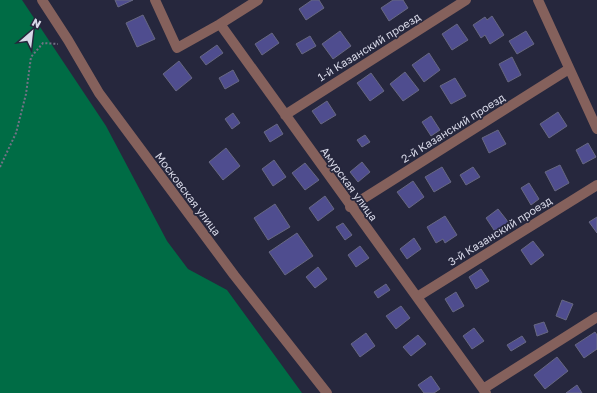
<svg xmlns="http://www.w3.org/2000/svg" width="597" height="393" font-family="'Golos Text',sans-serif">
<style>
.forest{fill:#006c45}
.building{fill:#4f4d8f;stroke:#676882}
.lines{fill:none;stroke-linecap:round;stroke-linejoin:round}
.path{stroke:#727386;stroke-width:2;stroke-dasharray:2 2;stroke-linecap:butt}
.minor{stroke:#85615c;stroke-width:10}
.labels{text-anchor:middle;stroke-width:3.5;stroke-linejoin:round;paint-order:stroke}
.street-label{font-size:11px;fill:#d8d9e8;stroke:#26273d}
</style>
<rect width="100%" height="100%" fill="#26273d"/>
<path class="forest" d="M0 0H22L106 126 167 241 188 269 227 290 302 393H0Z"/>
<path class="building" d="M115 0H133L118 7Z
M312 0H319L324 8 306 20 299 9Z
M393 0H403L408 8 389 21 381 8Z
M143 15 155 39 137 47 126 23Z
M492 16 504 35 490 44 485 35 481 38 473 25 485 17 487 20Z
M457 24 468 40 452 50 442 34Z
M340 31 351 46 333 59 322 44Z
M526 31 534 44 517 54 509 41Z
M272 33 279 43 262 55 255 44Z
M310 36 316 46 302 54 296 44Z
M217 45 223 53 206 65 200 57Z
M429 53 440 70 424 82 412 65Z
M512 57 521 75 508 82 499 64Z
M179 61 192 78 176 91 163 74Z
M233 70 239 81 225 89 219 78Z
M405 72 419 90 403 101 390 84Z
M371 73 384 91 370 101 357 83Z
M455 78 466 96 451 104 440 86Z
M327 101 336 115 321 124 312 111Z
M558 112 567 126 549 138 540 124Z
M233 113 240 123 232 129 225 119Z
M431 116 440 130 431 136 422 122Z
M277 124 283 134 270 142 264 132Z
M498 130 506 144 489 153 482 138Z
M365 135 370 142 362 147 357 140Z
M588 143 596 157 583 164 576 150Z
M226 148 240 166 223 180 209 162Z
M274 160 286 177 273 186 262 169Z
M362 162 370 172 358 182 350 172Z
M305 163 319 180 305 190 292 173Z
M560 165 569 183 555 191 545 172Z
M442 167 451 182 434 192 425 177Z
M473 167 480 177 466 185 460 175Z
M413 181 424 197 409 208 397 192Z
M529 183 539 199 531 205 521 188Z
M325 196 334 209 318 221 309 208Z
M275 204 290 227 268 240 254 218Z
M498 209 509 223 496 233 486 218Z
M445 216 457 235 445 243 443 239 436 243 427 227Z
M597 217V233L589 222Z
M343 223 352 235 345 240 336 227Z
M297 233 313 256 285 275 269 252Z
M414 238 421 249 407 259 400 249Z
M533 241 544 255 531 265 521 250Z
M360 246 369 258 356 267 348 255Z
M318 267 327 279 315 288 306 277Z
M481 269 489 281 476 289 469 277Z
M386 284 390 290 378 298 374 292Z
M456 292 464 306 453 312 445 299Z
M562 300 573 304 566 320 556 316Z
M401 306 410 318 396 329 386 316Z
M544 322 548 332 537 336 534 325Z
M474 328 484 341 472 349 463 336Z
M595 332 597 335V349L584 358 575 345Z
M366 333 375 346 360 357 351 344Z
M418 335 426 344 411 356 403 347Z
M522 336 526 342 511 351 507 345Z
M557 357 568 371 545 389 534 375Z
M431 376 440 389 434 393H424L418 385Z
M577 385 582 393H566Z"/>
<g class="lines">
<path class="path" d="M0 167 16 133 26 94 31 57 43 43 58 44"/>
<path class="minor" d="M42 0 68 40 99 93 234 275 327 393
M155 0 177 48 220 24
M258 0 220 24 486 393
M538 0 597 129
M285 115 466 0
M350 207 569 69
M417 297 597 185
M483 389 597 317"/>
</g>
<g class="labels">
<g class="street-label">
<text transform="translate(369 47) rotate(-32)" y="4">1-й Казанский проезд</text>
<text transform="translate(453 128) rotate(-32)" y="4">2-й Казанский проезд</text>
<text transform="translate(349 184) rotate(54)" y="4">Амурская улица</text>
<text transform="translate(188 194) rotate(53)" y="4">Московская улица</text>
<text transform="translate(500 231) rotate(-32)" y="4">3-й Казанский проезд</text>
</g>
</g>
<g transform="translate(32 32) rotate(28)" stroke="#26273d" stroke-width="3" paint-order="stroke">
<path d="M0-3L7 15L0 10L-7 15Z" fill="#d8d9e8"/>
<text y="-6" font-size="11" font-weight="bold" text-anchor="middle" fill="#d8d9e8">N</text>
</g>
</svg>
